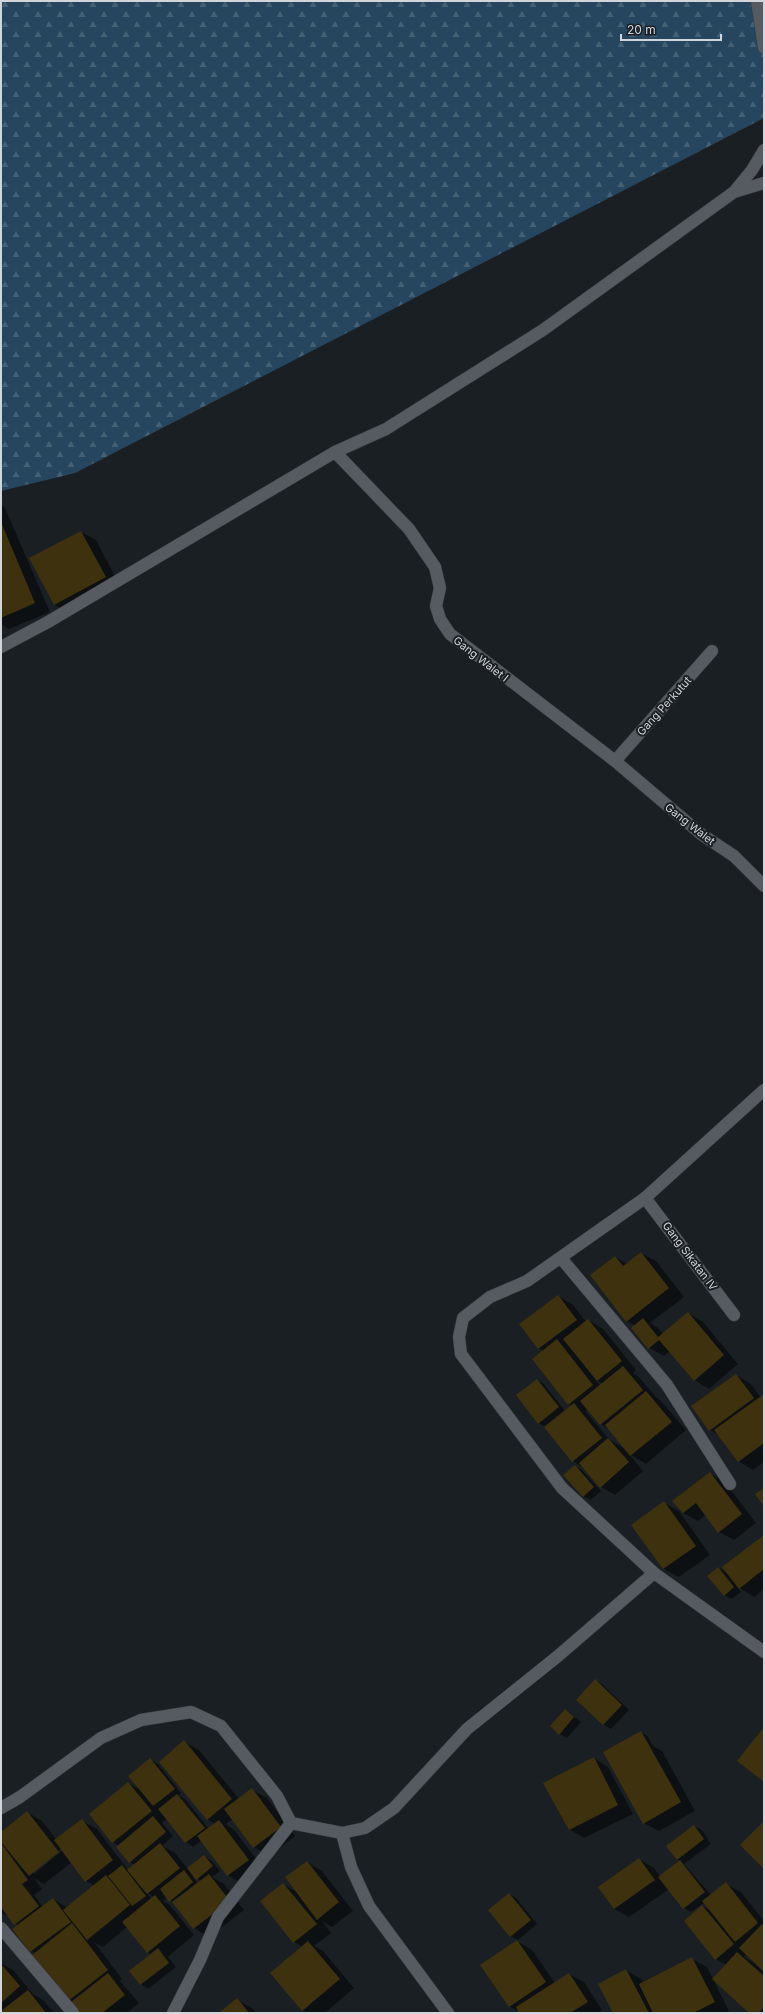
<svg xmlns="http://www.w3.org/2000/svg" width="765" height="2014" font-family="Inter,sans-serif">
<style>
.forest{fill:url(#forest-firs)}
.shadow{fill:#0007;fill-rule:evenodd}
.building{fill:#3e310e}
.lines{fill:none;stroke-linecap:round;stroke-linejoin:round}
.lane-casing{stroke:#363a3e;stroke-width:13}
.street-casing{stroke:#363a3e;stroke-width:13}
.lane{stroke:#555b61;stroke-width:12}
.street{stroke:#555b61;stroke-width:12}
.labels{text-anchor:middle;stroke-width:4;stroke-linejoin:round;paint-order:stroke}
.street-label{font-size:11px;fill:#d2d5d9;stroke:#1a1f24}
</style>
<defs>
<pattern id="forest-firs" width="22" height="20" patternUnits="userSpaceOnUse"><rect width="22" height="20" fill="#25465e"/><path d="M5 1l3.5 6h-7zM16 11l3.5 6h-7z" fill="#446074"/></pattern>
</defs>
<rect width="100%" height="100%" fill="#1a1f24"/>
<path class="forest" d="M1 1H764V118L75 473 1 491Z"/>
<path class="shadow" d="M1 505 5 508 50 612 9 629 1 624Z
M81 532 96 540 120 586 70 613 55 605Z
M641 1253 656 1261 684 1297 650 1323 658 1328 663 1334 688 1313 703 1322 738 1364 709 1389 694 1380 670 1351 664 1356 649 1348 635 1326 627 1321 615 1257 627 1264Z
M558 1296 573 1305 586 1322 588 1320 603 1329 636 1370 633 1373 638 1376 656 1397 661 1401 686 1430 646 1464 629 1454 643 1471 615 1495 601 1487 584 1468 573 1461 546 1427 539 1423 537 1380 544 1384 565 1411 572 1406 568 1404 544 1351 538 1348ZM595 1379 603 1384 601 1386ZM588 1409 601 1424 609 1429 626 1449 611 1441 585 1411Z
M736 1375 751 1384 761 1398 764 1396V1462L753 1470 738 1461 720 1436 710 1430Z
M575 1466 582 1470 601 1491 591 1500 583 1496Z
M710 1473 725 1482 756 1523 734 1540 719 1532 706 1515 698 1521 683 1513Z
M664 1503 679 1511 710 1555 679 1577 664 1569 633 1526Z
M764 1536V1589L754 1597 738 1587 741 1592 732 1599 724 1595 719 1568 727 1573Z
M595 1680 602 1684 629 1710 611 1729 604 1725 577 1700Z
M566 1710 581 1722 567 1738 559 1734Z
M641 1732 648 1737 653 1746 662 1751 695 1811 659 1831 644 1823Z
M184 1742 199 1750 239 1799 252 1790 267 1798 295 1836 269 1856 254 1847 233 1819 226 1824 234 1830 263 1868 242 1884 228 1875 202 1840 193 1847 186 1842 167 1819 162 1823 173 1836 162 1846 175 1853 188 1869 204 1856 212 1861 220 1871 212 1877 224 1884 244 1910 209 1937 194 1928 175 1904 167 1898 163 1901 170 1905 194 1935 168 1957 176 1967 148 1989 141 1984 131 1971 152 1955 147 1952 127 1927 103 1947 95 1943 122 1979 120 1981 139 2003 127 2013H81L68 2001 35 1953 31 1951 18 1926 8 1914 6 1915 1 1913V1834L27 1812 42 1821 57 1840 82 1821 97 1829 128 1870 135 1865 130 1862 117 1847 119 1846 113 1842 128 1783 140 1790 150 1760 158 1764 181 1793 179 1796 185 1799 209 1829 216 1824 207 1819ZM62 1848 64 1849 34 1874 32 1872ZM72 1862 86 1881 95 1886 68 1908 53 1899 43 1907 34 1895 42 1889 34 1878 44 1884ZM195 1876 201 1881 198 1884 193 1877ZM146 1892 154 1897 152 1899Z
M594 1758 608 1767 633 1814 584 1838 569 1829Z
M694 1826 702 1830 711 1844 684 1864 711 1895 726 1884 741 1892 764 1921V2013H751L726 1965 716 1959 685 1921 702 1906 701 1905 691 1912 684 1908 669 1889 629 1917 614 1909 639 1859 654 1868 660 1876 680 1861 677 1859ZM705 1902 712 1911 701 1905ZM747 1954 755 1963 744 1957Z
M307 1862 322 1871 353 1911 332 1927 322 1921 331 1933 314 1946 323 1951 354 1988 325 2013H307L303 2010 271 1973 303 1947 294 1942 283 1884 297 1892Z
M509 1894 516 1898 537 1924 518 1940 510 1936Z
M517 1941 532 1950 555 1983 569 1974 584 1982 602 2010 598 2013H521L510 2007 482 1965Z
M692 1959 707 1967 729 2011 725 2013H614L626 1970 641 1979 644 1983Z
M1 1963 13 1970 33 1994 43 2000 54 2013H1Z
M237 2000 252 2008 256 2013H220Z"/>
<path class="building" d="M1 522 35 603 1 618Z
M81 531 106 577 54 605 29 558Z
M641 1252 669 1288 626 1322 590 1275 615 1256 623 1266Z
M558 1295 577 1320 538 1349 519 1324Z
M688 1312 724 1355 694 1381 659 1340 648 1349 631 1328 643 1318 658 1337Z
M588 1319 622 1361 597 1381 563 1339Z
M557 1339 593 1385 568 1405 532 1359Z
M623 1366 643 1390 600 1425 580 1401Z
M736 1374 754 1398 709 1431 691 1406Z
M537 1379 559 1407 538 1424 516 1395Z
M646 1391 672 1422 630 1456 605 1425Z
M764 1394V1443L738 1462 714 1430Z
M574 1403 602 1438 572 1462 544 1427Z
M608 1438 629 1462 600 1488 579 1463Z
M575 1465 594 1487 583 1497 563 1475Z
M710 1472 742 1514 718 1533 696 1503 683 1513 672 1501Z
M764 1488V1507L755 1494Z
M664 1501 696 1546 663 1569 631 1525Z
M764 1535V1569L739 1589 722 1567Z
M718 1567 734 1587 724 1596 707 1576Z
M595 1679 622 1705 603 1725 576 1700Z
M565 1709 574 1717 559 1735 550 1726Z
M764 1727V1782L737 1761Z
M641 1731 681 1802 643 1824 603 1752Z
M184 1740 232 1799 207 1820 159 1762Z
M594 1757 618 1805 569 1830 543 1783Z
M150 1758 175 1789 153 1806 128 1776Z
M128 1782 152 1811 112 1843 89 1814Z
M252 1788 281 1827 253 1848 224 1809Z
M177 1794 205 1828 185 1843 158 1809Z
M27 1811 59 1852 29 1876 1 1842V1832Z
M153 1816 166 1832 129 1863 116 1847Z
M82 1819 113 1860 85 1882 54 1840Z
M219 1820 249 1860 227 1876 197 1836Z
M764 1821V1869L740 1845Z
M694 1825 704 1839 677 1860 666 1846Z
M1 1843 28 1880 22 1884 39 1906 14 1925 1 1907Z
M160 1843 180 1868 147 1894 127 1870Z
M204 1855 213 1866 196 1880 187 1868Z
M639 1858 655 1880 614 1909 598 1887Z
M680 1860 705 1892 683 1909 658 1877Z
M307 1861 339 1902 317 1920 285 1877Z
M122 1865 146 1896 132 1906 108 1876Z
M184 1870 193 1882 169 1902 160 1889Z
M209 1874 230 1901 193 1929 172 1902Z
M106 1875 130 1905 87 1940 63 1910Z
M726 1882 758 1923 735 1942 702 1901Z
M283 1883 317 1924 293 1943 260 1901Z
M509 1893 531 1920 510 1937 488 1910Z
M155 1895 180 1926 147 1953 122 1922Z
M53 1898 71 1922 30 1952 12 1929Z
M702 1905 734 1944 715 1960 684 1921Z
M72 1923 108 1970 67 2002 31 1956Z
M762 1924 764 1926V1972L739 1948Z
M517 1940 546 1982 509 2007 480 1965Z
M308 1941 340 1979 302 2011 270 1973Z
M158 1948 169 1963 140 1985 129 1971Z
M737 1952 764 1976V2007L759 2013H749L712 1979Z
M692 1957 715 2002 693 2013H653L639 1984Z
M1 1964 20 1986 1 2003Z
M626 1969 649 2013H613L598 1984Z
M108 1973 125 1995 102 2013H79L71 2002Z
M569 1973 588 2002 570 2013H519L516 2007Z
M28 1990 46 2013H1V2011Z
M237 1998 249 2013H219Z"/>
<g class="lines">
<g class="lane-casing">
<path id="lane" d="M645 1198 734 1315"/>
</g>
<g class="street-casing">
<path id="street" d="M757 1 764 48
M734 192 752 170 764 150
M335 452 409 529 435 567 440 588 436 606 440 619 450 634 615 761 701 834 734 856 764 886
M1 647 48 622 335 452 386 429 543 330 734 192 764 183
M615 761 712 651
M561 1258 667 1385 730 1484
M654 1573 562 1488 461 1354 459 1337 463 1318 490 1297 527 1281 645 1198 764 1090
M1 1808 20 1797 101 1738 141 1720 191 1712 221 1726 277 1796 291 1823 342 1833 365 1828 394 1808 467 1729 558 1656 654 1573 764 1652
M342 1833 351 1867 369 1906 448 2013
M1 1928 73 2013
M173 2013 200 1960 218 1917 291 1823"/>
</g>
<use href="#lane" class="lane"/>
<use href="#street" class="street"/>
</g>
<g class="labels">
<g class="street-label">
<text transform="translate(481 659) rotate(38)" y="4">Gang Walet I</text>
<text transform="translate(664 706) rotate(-48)" y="4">Gang Perkutut</text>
<text transform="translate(690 824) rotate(38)" y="4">Gang Walet</text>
<text transform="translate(690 1256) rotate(53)" y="4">Gang Sikatan IV</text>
</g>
</g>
<rect width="765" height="2014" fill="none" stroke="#d2d5d9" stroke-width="4"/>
<path d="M621 34v6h100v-6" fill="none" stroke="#d2d5d9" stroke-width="2"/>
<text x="627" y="34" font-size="12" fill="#d2d5d9" stroke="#1a1f24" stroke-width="3" paint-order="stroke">20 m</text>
</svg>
